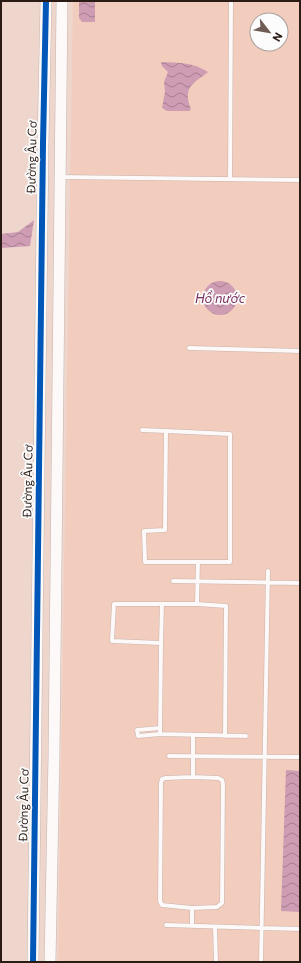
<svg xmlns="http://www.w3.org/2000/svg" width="301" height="963" font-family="Commissioner,sans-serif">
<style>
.built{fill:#f2ccbc;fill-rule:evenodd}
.water{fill:url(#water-waves)}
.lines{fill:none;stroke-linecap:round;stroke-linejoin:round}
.lane-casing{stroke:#c6b4ad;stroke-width:5}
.secondary-casing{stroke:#c6b4ad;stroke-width:12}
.lane{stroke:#fcf9f8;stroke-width:4}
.secondary{stroke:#fcf9f8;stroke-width:11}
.cycleway-casing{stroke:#fcfcfc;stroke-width:8}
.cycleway{stroke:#0057b8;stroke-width:6}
.labels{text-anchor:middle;stroke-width:3.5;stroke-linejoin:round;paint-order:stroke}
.street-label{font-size:12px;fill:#2b1b15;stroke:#fcfcfc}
.water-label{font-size:13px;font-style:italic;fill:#792f60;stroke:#fcfcfc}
</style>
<defs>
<pattern id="water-waves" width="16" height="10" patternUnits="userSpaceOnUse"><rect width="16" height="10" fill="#ce9cb3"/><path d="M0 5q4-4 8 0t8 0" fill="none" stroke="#a77e90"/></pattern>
</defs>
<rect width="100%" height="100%" fill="#eed6cd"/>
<path class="built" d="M73 1H300V962H58ZM257 20H281V44H257Z"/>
<path class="water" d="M79 1H95V22H82L79 18Z
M161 62C180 63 192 62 208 72 193 84 182 87 191 109L189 111H167L162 108 165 92 164 82 168 72 162 66Z
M34 220 30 246 1 248V234L18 232Z
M203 298a17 17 0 1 1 34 0a17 17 0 1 1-34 0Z
M286 770 300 771V912L281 911Z"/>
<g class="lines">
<g class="lane-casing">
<path id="lane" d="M60 177 300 180
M230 179 231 1
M189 348 300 351
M142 430 166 431
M166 431 230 434V562H145L144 531 165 530Z
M173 581 300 583
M197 604 226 606 225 736
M161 643 162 604
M160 728 137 730 138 736 160 734 161 643 112 641 114 604H197L198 562
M160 734 246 736
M169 756 300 757
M192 908 217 907 222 903 223 784 222 780 218 778 193 777
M166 925 300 929
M192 926V908L162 905 160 901 161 783 162 779 166 778 193 777V735
M215 927 216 962
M261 962 268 571"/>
</g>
<g class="secondary-casing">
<path id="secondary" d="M33 962 43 143 46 1
M50 962 54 755 62 1"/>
</g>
<use href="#lane" class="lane"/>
<use href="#secondary" class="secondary"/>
<g class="cycleway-casing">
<path id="cycleway" d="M33 962 43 143 46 1"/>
</g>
<use href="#cycleway" class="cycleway"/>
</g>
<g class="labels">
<g class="street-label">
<text transform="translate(32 157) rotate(-89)" y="4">Đường Âu Cơ</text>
<text transform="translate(28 481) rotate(-89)" y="4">Đường Âu Cơ</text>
<text transform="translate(24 805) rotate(-89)" y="4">Đường Âu Cơ</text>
</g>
<g class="water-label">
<text x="220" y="303">Hồ nước</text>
</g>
</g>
<rect width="301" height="963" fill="none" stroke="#2b1b15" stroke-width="4"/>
<g transform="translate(269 32) rotate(121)"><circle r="19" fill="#fcfcfc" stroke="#a8a2a0"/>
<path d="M0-3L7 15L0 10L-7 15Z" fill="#6f5c55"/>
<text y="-6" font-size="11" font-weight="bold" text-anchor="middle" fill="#2b1b15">N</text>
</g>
</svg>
